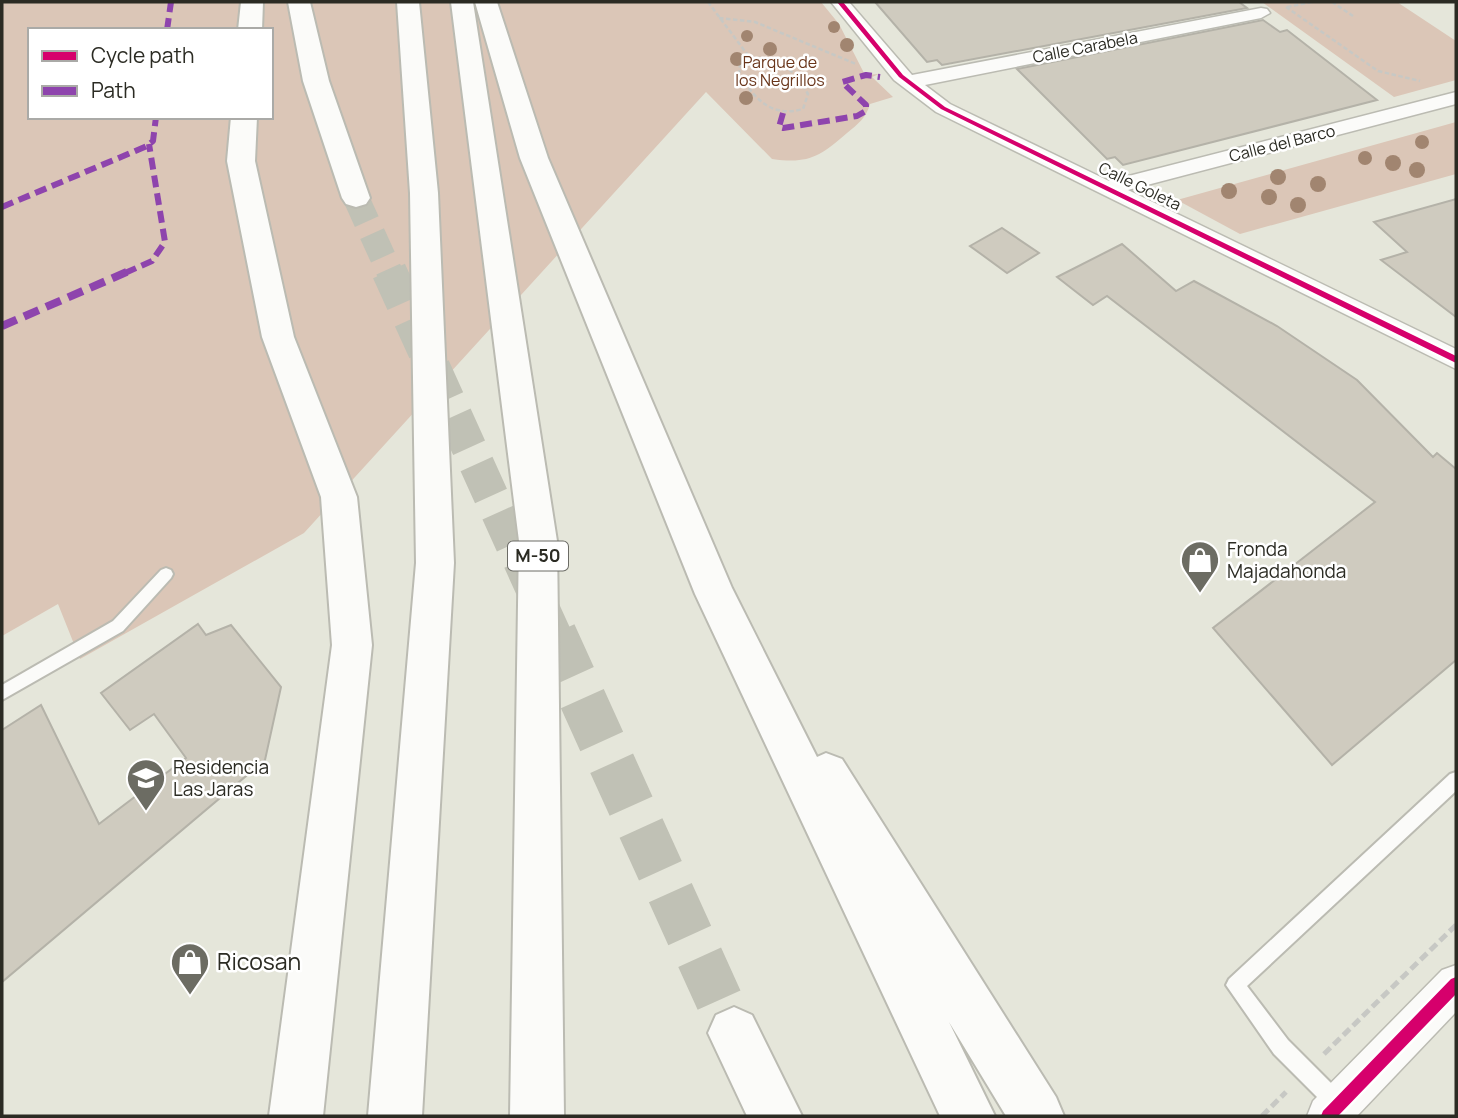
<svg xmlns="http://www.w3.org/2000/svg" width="1458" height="1118" font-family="Manrope,sans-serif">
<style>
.green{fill:#dbc6b7;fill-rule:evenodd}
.building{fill:#cfcbbf;stroke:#b4b2a8;stroke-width:2}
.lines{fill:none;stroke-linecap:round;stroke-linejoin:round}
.motorway-tunnel-far2{stroke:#c0c1b5;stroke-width:26;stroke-dasharray:26 13;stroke-linecap:butt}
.motorway-tunnel-far1{stroke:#c0c1b5;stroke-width:35;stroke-dasharray:35 18;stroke-linecap:butt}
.motorway-tunnel{stroke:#c0c1b5;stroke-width:47;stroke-dasharray:47 24;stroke-linecap:butt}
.service-casing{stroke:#bbbbb2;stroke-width:4}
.minor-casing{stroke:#bbbbb2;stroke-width:3}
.motorway-casing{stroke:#bbbbb2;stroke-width:4}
.path-far1{stroke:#c7c8c4;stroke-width:2.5;stroke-dasharray:4.5 2.5;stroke-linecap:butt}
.path{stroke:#c7c8c4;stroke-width:5;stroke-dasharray:9 4.5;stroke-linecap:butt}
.service{fill:#fbfbf9;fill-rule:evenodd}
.minor{fill:#fbfbf9;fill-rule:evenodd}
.motorway{fill:#fbfbf9;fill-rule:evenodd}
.quiet-far1{stroke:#8e44ad;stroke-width:6;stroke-dasharray:12 6;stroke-linecap:butt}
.quiet{stroke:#8e44ad;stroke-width:8;stroke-dasharray:16 8;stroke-linecap:butt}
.cycleway-casing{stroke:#fff;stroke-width:5}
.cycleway{fill:#d6006c;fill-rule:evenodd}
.tree{fill:#a18570}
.labels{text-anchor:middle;stroke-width:5;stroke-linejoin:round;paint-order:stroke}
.far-street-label{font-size:16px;fill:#2b2b23;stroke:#fff}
.far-park-label{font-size:16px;fill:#69351a;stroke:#fff}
.shield{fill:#fff;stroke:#6b6b65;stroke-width:2}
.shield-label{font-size:18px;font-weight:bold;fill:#2b2b23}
.poi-label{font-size:19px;fill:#2b2b23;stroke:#fff;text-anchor:start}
.near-poi-label{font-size:23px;fill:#2b2b23;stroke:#fff;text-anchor:start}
</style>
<rect width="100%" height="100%" fill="#e5e6da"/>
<path class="green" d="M2 2H821L839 24 865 75 879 74 872 77 893 97 870 104C866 118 858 124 847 133 819 157 809 164 772 159L706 92 304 533 80 659 58 604 2 636ZM30 30H271V117H30Z
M1262 2H1397L1456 41V80L1394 97Z
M1456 122V174L1240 234 1177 200Z"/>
<path class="building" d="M875 2H1239L1247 8 942 65 937 60 927 62Z
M1263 20 1280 32 1287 30 1377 100 1123 165 1115 157 1107 159 1017 69Z
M1456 199V317L1381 260 1407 252 1374 222Z
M1002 228 1039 253 1007 273 970 246Z
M1122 244 1176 291 1194 281 1277 326 1357 380 1433 457 1437 453 1456 469V660L1332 765 1213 628 1375 502 1107 296 1093 305 1057 277Z
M198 624 206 635 231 625 281 687 265 760 2 982V730L41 705 99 824 186 758 154 714 130 730 101 693Z"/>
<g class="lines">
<path class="motorway-tunnel-far2" d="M356 198 390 273"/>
<path class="motorway-tunnel-far1" d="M389 271 554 635"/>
<path class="motorway-tunnel" d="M553 634 734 1033"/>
<g class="service-casing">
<path id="service" d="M166 568 171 570 173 574 171 578 123 631 2 700V685L113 621 161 570Z
M1456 772V791L1247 986 1288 1040 1343 1095 1346 1102 1343 1109 1336 1112 1329 1109 1274 1054 1226 985 1229 979 1450 774Z"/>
</g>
<g class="minor-casing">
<path id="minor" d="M831 2H849L912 75 1261 8 1267 9 1270 13 1261 18 925 85 950 104 1109 181 1456 92V104L1128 190 1456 349V369L936 112 894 80Z
M1456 965V1012L1357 1116H1307L1313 1101 1442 970Z"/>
</g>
<g class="motorway-casing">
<path id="motorway" d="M241 2H263L262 30H238Z
M288 2H310L329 81 370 198 366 204 356 207 346 204 342 198 303 81Z
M397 2H419L438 193 454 563 422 1116H368L416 563 410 193Z
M451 2H473L557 541 564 1116H510L519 541Z
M475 2H497L548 158 732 588 817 757 826 753 842 759 1056 1097 1064 1116H1006L949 1022 995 1116H940L695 594 520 158Z
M231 117H257L255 161 294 337 357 497 372 645 323 1116H269L332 645 321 497 262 337 227 161Z
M734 1007 752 1015 802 1116H747L708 1033 716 1015Z"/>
</g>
<path class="path-far1" d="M708 2 750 58
M1332 2 1353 16
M1286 7 1378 71 1420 81
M1287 7 1312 2
M719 18 755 22 856 64
M750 58C780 57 793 68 808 94L803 109C771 118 755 99 739 74L740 65Z"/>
<path class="path" d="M1324 1054 1456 925
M1262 1116 1286 1092"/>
<use href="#service" class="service"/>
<use href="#minor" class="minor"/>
<use href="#motorway" class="motorway"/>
<path class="quiet-far1" d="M167 30 171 2
M783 113 779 127 783 128 857 116 866 111V105L842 82 866 75 880 77
M2 207 147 146 153 141 156 117
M125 273 152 261 165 242 149 144"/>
<path class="quiet" d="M2 326 129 271"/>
<g class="cycleway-casing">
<path id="cycleway" d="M837 2H843L903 75 945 107 1456 356V363L941 109 899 77Z
M1456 977V994L1338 1116H1321L1323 1111 1451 979Z"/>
</g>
<use href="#cycleway" class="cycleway"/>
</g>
<g class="tree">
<circle cx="834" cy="27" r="6"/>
<circle cx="747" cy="36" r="6"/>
<circle cx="847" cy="45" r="7"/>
<circle cx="770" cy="49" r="7"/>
<circle cx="737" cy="59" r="7"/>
<circle cx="746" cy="98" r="7"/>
<circle cx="1422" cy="142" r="7"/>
<circle cx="1365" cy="158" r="7"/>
<circle cx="1393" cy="163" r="8"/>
<circle cx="1417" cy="170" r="8"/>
<circle cx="1278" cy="177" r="8"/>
<circle cx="1318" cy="184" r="8"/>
<circle cx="1229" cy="191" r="8"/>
<circle cx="1269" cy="197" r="8"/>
<circle cx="1298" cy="205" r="8"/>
</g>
<defs>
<g id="shop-pin" transform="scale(2.0125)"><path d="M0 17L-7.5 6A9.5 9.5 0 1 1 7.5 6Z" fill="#6c6c63" stroke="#fff"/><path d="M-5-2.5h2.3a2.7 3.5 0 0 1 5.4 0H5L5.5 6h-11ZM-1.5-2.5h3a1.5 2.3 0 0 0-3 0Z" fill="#fff"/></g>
<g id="school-pin" transform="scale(2.0125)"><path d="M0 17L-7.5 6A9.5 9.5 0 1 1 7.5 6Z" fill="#6c6c63" stroke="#fff"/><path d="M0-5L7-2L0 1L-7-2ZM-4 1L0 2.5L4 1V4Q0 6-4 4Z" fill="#fff"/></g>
</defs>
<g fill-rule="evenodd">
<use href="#shop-pin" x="1200" y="560"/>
<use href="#school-pin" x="146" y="778"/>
<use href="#shop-pin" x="190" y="962"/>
</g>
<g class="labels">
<g class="far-street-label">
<text transform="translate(1085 47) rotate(-11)" y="6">Calle Carabela</text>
<text transform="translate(1282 143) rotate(-14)" y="6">Calle del Barco</text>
<text transform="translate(1140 186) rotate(26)" y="6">Calle Goleta</text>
</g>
<g class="far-park-label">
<text x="780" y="68">Parque de<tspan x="780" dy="18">los Negrillos</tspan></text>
</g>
<rect class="shield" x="508" y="541.5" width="60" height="29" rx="5"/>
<g class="shield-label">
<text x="538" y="562">M-50</text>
</g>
<g class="poi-label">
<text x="1227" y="556">Fronda<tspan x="1227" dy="22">Majadahonda</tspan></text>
<text x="173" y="774">Residencia<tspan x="173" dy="22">Las Jaras</tspan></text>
</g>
<g class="near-poi-label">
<text x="217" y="970">Ricosan</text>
</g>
</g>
<rect width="1458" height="1118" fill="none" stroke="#2b2b23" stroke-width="7"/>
<rect x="28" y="28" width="245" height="91" fill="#ffffff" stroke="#aaaaa7" stroke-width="2"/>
<rect x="42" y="51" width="35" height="10" fill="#d6006c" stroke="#aaaaa7" stroke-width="2"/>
<text x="91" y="63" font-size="21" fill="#2b2b23">Cycle path</text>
<rect x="42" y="86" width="35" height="10" fill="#8e44ad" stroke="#aaaaa7" stroke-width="2"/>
<text x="91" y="98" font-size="21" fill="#2b2b23">Path</text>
</svg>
